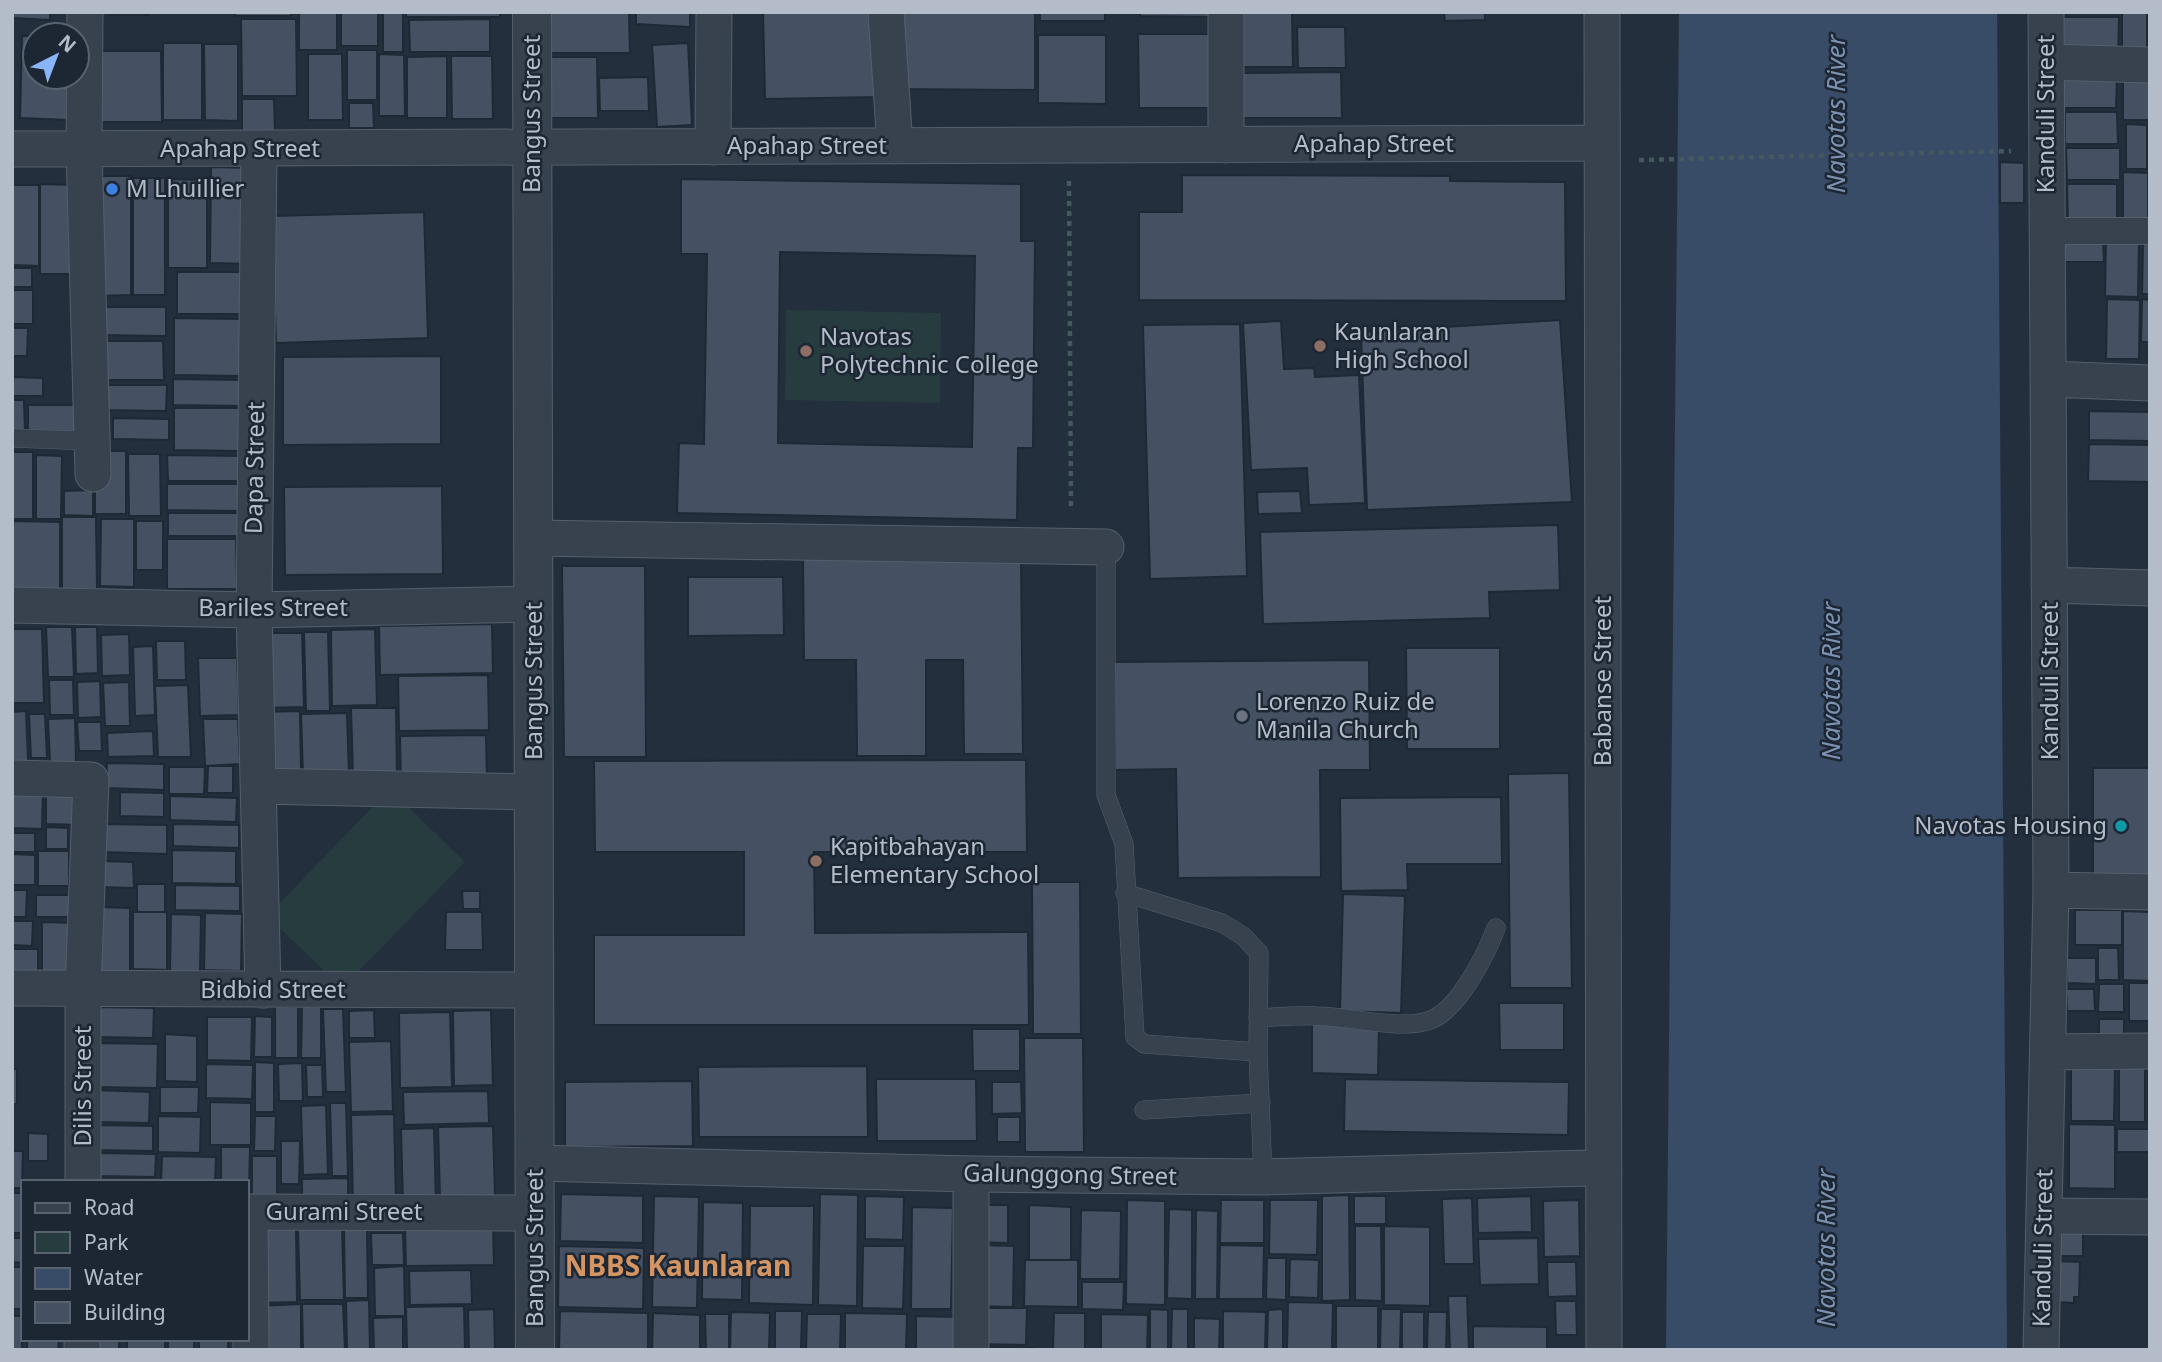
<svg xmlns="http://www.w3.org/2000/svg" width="2162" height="1362" font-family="'Noto Sans',sans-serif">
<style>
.green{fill:#263c3f}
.water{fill:#394c67}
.building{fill:#455162;stroke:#1f2835;stroke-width:2;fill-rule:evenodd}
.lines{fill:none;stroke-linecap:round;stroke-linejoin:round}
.service-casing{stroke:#565f6c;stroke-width:19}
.pedestrian-casing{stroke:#565f6c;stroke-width:28}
.minor-casing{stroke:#565f6c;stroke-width:37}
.tertiary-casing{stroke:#565f6c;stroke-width:40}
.path{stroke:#44595c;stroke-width:4.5;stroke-dasharray:5 5;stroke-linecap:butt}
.service{stroke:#38414e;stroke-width:18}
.pedestrian{stroke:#38414e;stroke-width:26}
.minor{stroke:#38414e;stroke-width:35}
.tertiary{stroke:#38414e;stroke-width:38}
.shop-dot{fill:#3f7fe0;stroke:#1d2633;stroke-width:2.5}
.education-dot{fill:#8d6e63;stroke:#1d2633;stroke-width:2.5}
.worship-dot{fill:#6b7280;stroke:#1d2633;stroke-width:2.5}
.culture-dot{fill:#0f9aa8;stroke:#1d2633;stroke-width:2.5}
.labels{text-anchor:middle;stroke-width:5;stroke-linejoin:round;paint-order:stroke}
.street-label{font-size:24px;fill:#b4bcc9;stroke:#1d2633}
.poi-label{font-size:24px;fill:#b4bcc9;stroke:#1d2633;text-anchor:start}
.water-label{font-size:26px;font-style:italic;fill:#7c92b1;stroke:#1d2633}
.quarter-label{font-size:28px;font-weight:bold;fill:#d59563;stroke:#1d2633}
</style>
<rect width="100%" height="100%" fill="#242f3e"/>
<path class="green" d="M786 310 941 313 940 403 785 400Z
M390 789 465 862 342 988 267 916Z"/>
<path class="water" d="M1679 12H1997L2007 1350H1666Z"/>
<path class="building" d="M12 12H50V20L12 18Z
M110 12H149V15H110Z
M235 12H291V16H235Z
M299 12H337V50H299Z
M341 12H378V46H341Z
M383 12H403V52H383Z
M406 12H500V17H406Z
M550 12H629L630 53H551Z
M636 12H690V27L636 24Z
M763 12H878L879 97 765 99Z
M891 12H1035V90L891 89Z
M1040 12H1105V21H1040Z
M1140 12H1218V17L1140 16Z
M1228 12H1292L1293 67H1229Z
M1444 12H1485V20L1445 21Z
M2122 12H2147V55H2122Z
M2063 17H2119L2118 56H2063Z
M241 19H296L297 96H242Z
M490 19V52H410L409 20Z
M1297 27H1345L1346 68H1298Z
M1138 34H1210L1211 108H1139Z
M1038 35H1106V104L1038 103Z
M22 36H35V77H69L68 120 20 118Z
M163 43H202V120H163Z
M688 43 692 125 657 127 652 45Z
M204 44H238V121L205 120Z
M347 50H377V100H347Z
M99 51H161L162 122H99Z
M308 54H342L343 120H308Z
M379 54 404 55 405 116H379Z
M447 56V118H407V57Z
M451 56H492L493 119H452Z
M547 57H597L598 118H547Z
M1341 72 1342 118H1239L1238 73Z
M2058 75 2117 76 2116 108H2058Z
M2123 75 2149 76V120H2123Z
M648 77 649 111H600L599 78Z
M242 99H274L275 132H242Z
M349 103H373L374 128H349Z
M2065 112H2117L2118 144H2065Z
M2126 124 2147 125V169H2126Z
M2066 148H2120V180H2067Z
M2000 162 2024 163V203H2000Z
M211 167 253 168V264L210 263Z
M2123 172 2148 173V225L2123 224Z
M1182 175 1450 176V181L1565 182 1566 301 1139 300V212H1182Z
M95 176H131V295L94 296Z
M133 178H165V295H133Z
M168 179 207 180V268H168Z
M681 179 1021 184V241H1035L1033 448H1018L1017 520 677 513 679 443 704 444 707 254H681ZM780 252 975 256 972 447 778 443Z
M40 184 75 185V274H40Z
M2067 184H2117V228H2068Z
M12 185H39V266L12 265Z
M424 212 428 338 276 343 272 216Z
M2103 237 2104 262H2060V238Z
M2106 238 2139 239 2138 297 2105 296Z
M2143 242H2150V294H2142Z
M12 268H32V287H12Z
M177 272H248V314H177Z
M12 290H33V324H12Z
M2107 299 2140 300 2139 359H2106Z
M2142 299 2150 300V342H2141Z
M99 307H166V336L98 335Z
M174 318 242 319 241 376 174 375Z
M1560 320 1572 502 1367 510 1361 332Z
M1281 321 1284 369 1314 368 1315 377 1359 375 1365 503 1309 505 1307 468 1251 470 1243 323Z
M1240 324 1247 576 1150 579 1143 325Z
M12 328H28L27 356H12Z
M99 341H163L164 380H99Z
M441 356V444L283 445V357Z
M12 377 43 378V396H12Z
M173 379 242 380V406L173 405Z
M100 385H167L166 411 100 410Z
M12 400H24L25 431H12Z
M28 405H79V433L28 432Z
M174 408H242V451L174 450Z
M2089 411 2150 412V441L2089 440Z
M113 418 169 419V440L113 439Z
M2089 444 2150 445V482L2088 481Z
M95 451H126V514H95Z
M12 452H33V519H12Z
M128 454H160L161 516H129Z
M36 455 62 456 61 519H36Z
M167 455 243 456V481H168Z
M167 484H241V511L167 510Z
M442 486 443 574 285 575 284 487Z
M93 490V516L64 515V491Z
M1300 491 1302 513 1258 514 1257 492Z
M168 513H239V536H168Z
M62 517H96L97 589H62Z
M101 519H134V587L100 586Z
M12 521 60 522V591H12Z
M136 521H163V570H136Z
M1558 525 1560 590 1489 592 1490 618 1263 624 1260 532Z
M167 539H236L237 589H167Z
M1021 557 1023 754H964L963 660H926V756H857L856 660H804L803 559Z
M562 566H645L646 757H564Z
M688 577H783L784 635 688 636Z
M492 624 493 673 380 675 379 626Z
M46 627H72L74 677H48Z
M75 627H97L98 673 76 674Z
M12 629H42L44 703H12Z
M375 629 377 705 332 706 331 630Z
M304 632H328L330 711H306Z
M259 633H302L304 707 260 708Z
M129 634 130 675 102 676 101 635Z
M156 641H185L186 680H157Z
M153 646 155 715 135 716 133 647Z
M1406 648H1500V749H1407Z
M198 658H237L239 715 200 716Z
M1369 660 1370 770H1320L1321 877 1178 878 1176 769 1115 770 1114 662Z
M488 675 489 730 399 731 398 676Z
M49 680H73L74 715H50Z
M100 681 101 717 78 718 77 682Z
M129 682 130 726H105L103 683Z
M188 685 191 757H158L155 686Z
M351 708H396L397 776H353Z
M26 711 28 761H12V712Z
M300 711 301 771 259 772 257 712Z
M347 713 349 775H303L301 714Z
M29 714H45L47 758H31Z
M75 718 76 762 50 763 48 719Z
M203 719H238L240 764 205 766Z
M77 722H101L102 751H79Z
M153 731 154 756 108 757 107 733Z
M486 735 487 782 401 783 400 736Z
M1026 760 1027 852H814L815 933 1028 932 1029 1025H594V935H744V852H595L594 761Z
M107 763 164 764V790L106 788Z
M208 766H233V793H207Z
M169 767H205L204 794H169Z
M2093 768H2150V883H2093Z
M1569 773 1572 988H1510L1508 774Z
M12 788 43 789 42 829 12 828Z
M46 792 82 793 81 825 46 824Z
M120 792 164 793V817L120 816Z
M170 796 237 798 236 822 170 820Z
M1501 797 1502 864H1407L1408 890 1341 891 1340 798Z
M101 824 167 825V854L101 852Z
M173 824 239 825V848L173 846Z
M46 827 68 828V849H46Z
M12 833H35V852H12Z
M172 850 236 851V884L172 883Z
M38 851H69V886H38Z
M12 854 35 855V885H12Z
M99 861 133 862 134 888 98 887Z
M1032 882H1080L1081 1034H1033Z
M137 884H165V912H137Z
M175 885 240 886V911L175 910Z
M12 890H27L26 917H12Z
M462 891H480V909H463Z
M1343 894 1405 896 1401 1013 1340 1011Z
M36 895H70V917H36Z
M99 907 130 908V971H98Z
M2075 910H2122V945H2075Z
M2123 911 2150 912V981L2123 980Z
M133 912H167V970L133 969Z
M446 912H482L483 950H445Z
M205 913 242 914 241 971 204 970Z
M171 914 201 915 200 972H170Z
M12 921H33L32 946 12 945Z
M42 922 75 923V973H42Z
M2098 948H2118L2119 980H2098Z
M12 949H38V979H12Z
M2067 958H2096V984L2067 983Z
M2129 983H2150V1021H2129Z
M2099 984H2124V1012H2098Z
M2066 989H2094L2095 1011H2067Z
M1499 1003H1564V1050H1500Z
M275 1006 298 1007V1058H275Z
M302 1006 321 1007V1058H301Z
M93 1007 154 1008 153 1038 93 1037Z
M323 1009H343L346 1092H326Z
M374 1010 375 1038H349V1011Z
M491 1010 493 1085 454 1086 453 1011Z
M450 1012 452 1087 400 1088 399 1013Z
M255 1016 272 1017V1057H254Z
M207 1017H252L251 1061 207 1060Z
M2099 1019H2124V1038L2099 1037Z
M1312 1023 1379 1024 1378 1075 1312 1073Z
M972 1029H1020V1071H973Z
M165 1034 197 1036V1082L165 1081Z
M1024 1038H1083L1084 1152H1025Z
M391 1041 393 1111 351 1112 349 1042Z
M92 1043 158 1044 157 1088 92 1087Z
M255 1062 274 1063V1112H255Z
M2148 1062H2150V1122H2148Z
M302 1063 303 1101H279L278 1064Z
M206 1064 253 1065 252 1099 206 1098Z
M306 1065H322L323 1097H307Z
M867 1066 868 1137H699L698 1067Z
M2071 1067 2115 1068 2114 1121H2071Z
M2119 1068H2145V1122H2119Z
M12 1069H17V1104H12Z
M876 1079H976L977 1141H877Z
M1345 1079 1569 1082 1568 1135 1344 1131Z
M692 1081 693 1146 565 1147V1082Z
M992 1082H1021L1022 1113 992 1114Z
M160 1087H199L198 1113H160Z
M93 1090 150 1092 149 1123 93 1122Z
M488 1091 489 1123 404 1125 403 1092Z
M210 1102 251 1103V1145H210Z
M330 1103H346L348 1176H332Z
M326 1105 328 1174 303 1175 301 1106Z
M394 1114 396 1203 353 1204 351 1115Z
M158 1116 201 1117 200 1153 158 1152Z
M255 1116H276L275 1151H254Z
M997 1117H1020V1142H997Z
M2069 1124 2115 1125V1189L2069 1188Z
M94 1125 153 1126V1151L93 1150Z
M493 1126 495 1197 440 1198 438 1127Z
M434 1128 436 1205 403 1206 401 1129Z
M2117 1129H2150V1152H2117Z
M28 1133 48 1134V1161H28Z
M281 1141H300L299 1184H281Z
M221 1147H250L249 1188H247V1182H221Z
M12 1151H23L22 1188H12Z
M100 1153 156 1154 155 1177 100 1176Z
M162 1156 216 1157 215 1182H161Z
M252 1156H277V1196H252Z
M348 1178V1201H302V1179Z
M12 1193H23V1233H12Z
M561 1194 643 1196V1243L560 1241Z
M820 1194 858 1195 857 1306 818 1305Z
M1349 1195 1350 1300 1322 1301V1196Z
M654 1196 699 1197 697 1308 652 1307Z
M865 1196 904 1197 903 1240 865 1239Z
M1354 1196H1386V1224H1354Z
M1531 1196 1532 1232 1478 1233 1477 1198Z
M1472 1198 1474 1264H1444L1442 1199Z
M1127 1200 1165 1201V1305L1126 1304Z
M1221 1200H1264V1243H1220Z
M1270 1200H1318L1317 1255 1269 1254Z
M1579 1200 1580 1256 1544 1257 1543 1201Z
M703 1202 743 1203 742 1300 702 1299Z
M979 1205H1008V1243L978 1242Z
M1029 1205 1071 1207V1260H1029Z
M750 1206H814L813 1305 749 1303Z
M912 1207 953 1208 951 1309H911Z
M1169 1209 1192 1210V1299L1167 1298Z
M1081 1210 1121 1211 1120 1279H1080Z
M1196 1210 1218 1211 1217 1299H1195Z
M493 1224 494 1265 406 1266 405 1226Z
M2057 1225 2083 1226V1256H2058Z
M1355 1226H1381L1382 1301 1355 1300Z
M1384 1226 1430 1227V1306L1384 1305Z
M342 1227 344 1300H300L298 1228Z
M296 1228 297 1302 254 1303 252 1229Z
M367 1228 368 1298H345L344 1229Z
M371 1233H403L404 1265H372Z
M12 1238H23V1263L12 1262Z
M1538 1238 1539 1284 1480 1285 1478 1239Z
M977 1245 1014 1246 1013 1307 976 1306Z
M1220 1245 1264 1246 1263 1299H1219Z
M559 1246 644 1248 643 1309 558 1307Z
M863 1246H905L903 1309 862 1308Z
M1267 1258H1286V1300L1266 1299Z
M1290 1259 1319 1260 1318 1298 1289 1297Z
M1025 1260H1078V1307L1024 1306Z
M2055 1261 2080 1262 2079 1297H2074V1303L2055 1302Z
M1547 1262H1576L1577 1296 1548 1297Z
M404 1266 405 1316H375L374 1268Z
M12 1267H23V1309H12Z
M471 1270 472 1304 410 1305 409 1271Z
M1082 1282H1124L1123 1310 1082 1309Z
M1448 1296H1467L1469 1350H1450Z
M369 1300 370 1350H347L346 1301Z
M1555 1301H1576L1577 1335H1556Z
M1288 1302 1333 1303 1332 1350H1287Z
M301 1304V1350H257L256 1306Z
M302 1304H343L345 1350H303Z
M464 1306 465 1350H407L406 1307Z
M1336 1306H1378V1350H1336Z
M976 1308H1027L1026 1345 975 1344Z
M494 1309 495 1350H469L468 1310Z
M1150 1309 1168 1310V1350H1150Z
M1172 1309H1188V1350H1171Z
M1283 1309V1350H1267L1268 1310Z
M1381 1309H1401L1400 1350H1380Z
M560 1311 648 1313V1350H559Z
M775 1311H802L801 1350H775Z
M1223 1311 1266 1312 1265 1350H1223Z
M731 1312 770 1313 769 1350H730Z
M1402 1312H1424V1350H1402Z
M1428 1312H1447L1446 1350H1427Z
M653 1313 700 1315V1350H652Z
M845 1313 907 1314 906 1350H845Z
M1054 1313H1085V1349H1053Z
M705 1314H729V1350H706Z
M807 1314H841L840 1350H806Z
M1101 1314 1148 1315 1147 1350H1101Z
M12 1316H22V1350H12Z
M916 1316 958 1317 957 1350H916Z
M403 1317V1350H374L373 1318Z
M1194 1318 1220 1319 1219 1350H1194Z
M1473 1326 1547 1327V1350H1473Z
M27 1339H59L58 1350H27Z
M91 1339H119V1350H91Z
M127 1339H165V1350H127Z
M168 1339H194V1350H168Z
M199 1339H228V1350H199Z
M978 1347 1034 1348 1033 1350H978Z"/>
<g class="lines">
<g class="service-casing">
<path id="service" d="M12 438 93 441
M1106 547V795L1124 844 1135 1037 1144 1044 1258 1052
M1125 893 1222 923 1243 936 1259 953 1258 1052 1263 1177
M1258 1018C1278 1017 1297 1015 1317 1016 1348 1016 1406 1032 1433 1019 1460 1006 1486 955 1496 928
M1144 1110 1261 1103"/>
</g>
<g class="pedestrian-casing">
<path id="pedestrian" d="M2046 231H2150"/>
</g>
<g class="minor-casing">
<path id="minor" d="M85 12 84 149 93 474
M886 12 895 146
M1602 12 1604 1350
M2046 62 2150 65
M1226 145V12
M713 147 714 12
M12 149 1602 143
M259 149 254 610 263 990
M2048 379 2150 383
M533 538 1106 547
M2049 585 2150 588
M12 605 254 610 533 604
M12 778 91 780 83 990V1182
M259 786 534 792
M2051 890 2150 892
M12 988 535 990
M2048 1052 2150 1051
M535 1163 971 1174 1263 1177 1591 1168 1604 1173
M2044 1216 2150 1217
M82 1350V1339
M251 1350 250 1212 535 1213
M971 1350V1174
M2041 1350 2051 890 2046 12"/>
</g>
<g class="tertiary-casing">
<path id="tertiary" d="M532 12 535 1350"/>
</g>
<path class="path" d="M1639 160 2011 151
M1069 181 1071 508"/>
<use href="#service" class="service"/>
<use href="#pedestrian" class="pedestrian"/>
<use href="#minor" class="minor"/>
<use href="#tertiary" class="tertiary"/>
</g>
<circle class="shop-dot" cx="112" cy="189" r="7"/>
<g class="education-dot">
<circle cx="1320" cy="346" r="7"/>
<circle cx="806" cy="351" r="7"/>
<circle cx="816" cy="861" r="7"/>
</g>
<circle class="worship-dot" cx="1242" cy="716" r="7"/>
<circle class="culture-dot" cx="2121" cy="826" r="7"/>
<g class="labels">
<g class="street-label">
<text transform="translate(532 114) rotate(-90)" y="8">Bangus Street</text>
<text transform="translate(2046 114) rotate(-90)" y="8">Kanduli Street</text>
<text x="1374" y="152">Apahap Street</text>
<text x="807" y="154">Apahap Street</text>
<text x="240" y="157">Apahap Street</text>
<text transform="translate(255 468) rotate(-89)" y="8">Dapa Street</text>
<text x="273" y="616">Bariles Street</text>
<text transform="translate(534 681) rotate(-90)" y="8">Bangus Street</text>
<text transform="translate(1603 681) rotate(-90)" y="8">Babanse Street</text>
<text transform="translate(2050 681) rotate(-90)" y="8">Kanduli Street</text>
<text x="273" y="998">Bidbid Street</text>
<text transform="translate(83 1086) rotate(-90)" y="8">Dilis Street</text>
<text transform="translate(1070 1175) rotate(1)" y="8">Galunggong Street</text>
<text x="344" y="1220">Gurami Street</text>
<text transform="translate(535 1248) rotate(-90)" y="8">Bangus Street</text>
<text transform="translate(2043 1248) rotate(-89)" y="8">Kanduli Street</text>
</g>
<g class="poi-label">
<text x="126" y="197">M Lhuillier</text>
<text x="1334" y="340">Kaunlaran<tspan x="1334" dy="28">High School</tspan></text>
<text x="820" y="345">Navotas<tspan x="820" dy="28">Polytechnic College</tspan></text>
<text x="1256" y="710">Lorenzo Ruiz de<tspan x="1256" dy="28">Manila Church</tspan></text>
<text x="2107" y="834" text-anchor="end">Navotas Housing</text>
<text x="830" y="855">Kapitbahayan<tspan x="830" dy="28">Elementary School</tspan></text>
</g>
<g class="water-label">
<text transform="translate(1836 114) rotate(-90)" y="9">Navotas River</text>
<text transform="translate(1831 681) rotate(-90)" y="9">Navotas River</text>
<text transform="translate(1826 1248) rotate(-90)" y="9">Navotas River</text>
</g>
<g class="quarter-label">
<text x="678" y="1276">NBBS Kaunlaran</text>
</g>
</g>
<rect width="2162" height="1362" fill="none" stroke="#b4bcc9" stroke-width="28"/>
<rect x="21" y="1180" width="228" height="161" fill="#1d2633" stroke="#59626f" stroke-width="2"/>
<rect x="35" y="1203" width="35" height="10" fill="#38414e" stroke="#59626f" stroke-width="2"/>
<text x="84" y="1215" font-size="21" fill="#b4bcc9">Road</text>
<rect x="35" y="1232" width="35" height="21" fill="#263c3f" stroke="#59626f" stroke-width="2"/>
<text x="84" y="1250" font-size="21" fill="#b4bcc9">Park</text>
<rect x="35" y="1268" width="35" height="21" fill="#394c67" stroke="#59626f" stroke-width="2"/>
<text x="84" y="1285" font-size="21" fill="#b4bcc9">Water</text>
<rect x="35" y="1302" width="35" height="21" fill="#455162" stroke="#59626f" stroke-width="2"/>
<text x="84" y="1320" font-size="21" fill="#b4bcc9">Building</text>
<g transform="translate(56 56) rotate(42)"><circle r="33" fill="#1d2633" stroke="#59626f" stroke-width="2"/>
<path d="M0-5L12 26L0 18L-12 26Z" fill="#8ab4f8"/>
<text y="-10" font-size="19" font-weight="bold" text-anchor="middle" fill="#b4bcc9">N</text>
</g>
</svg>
